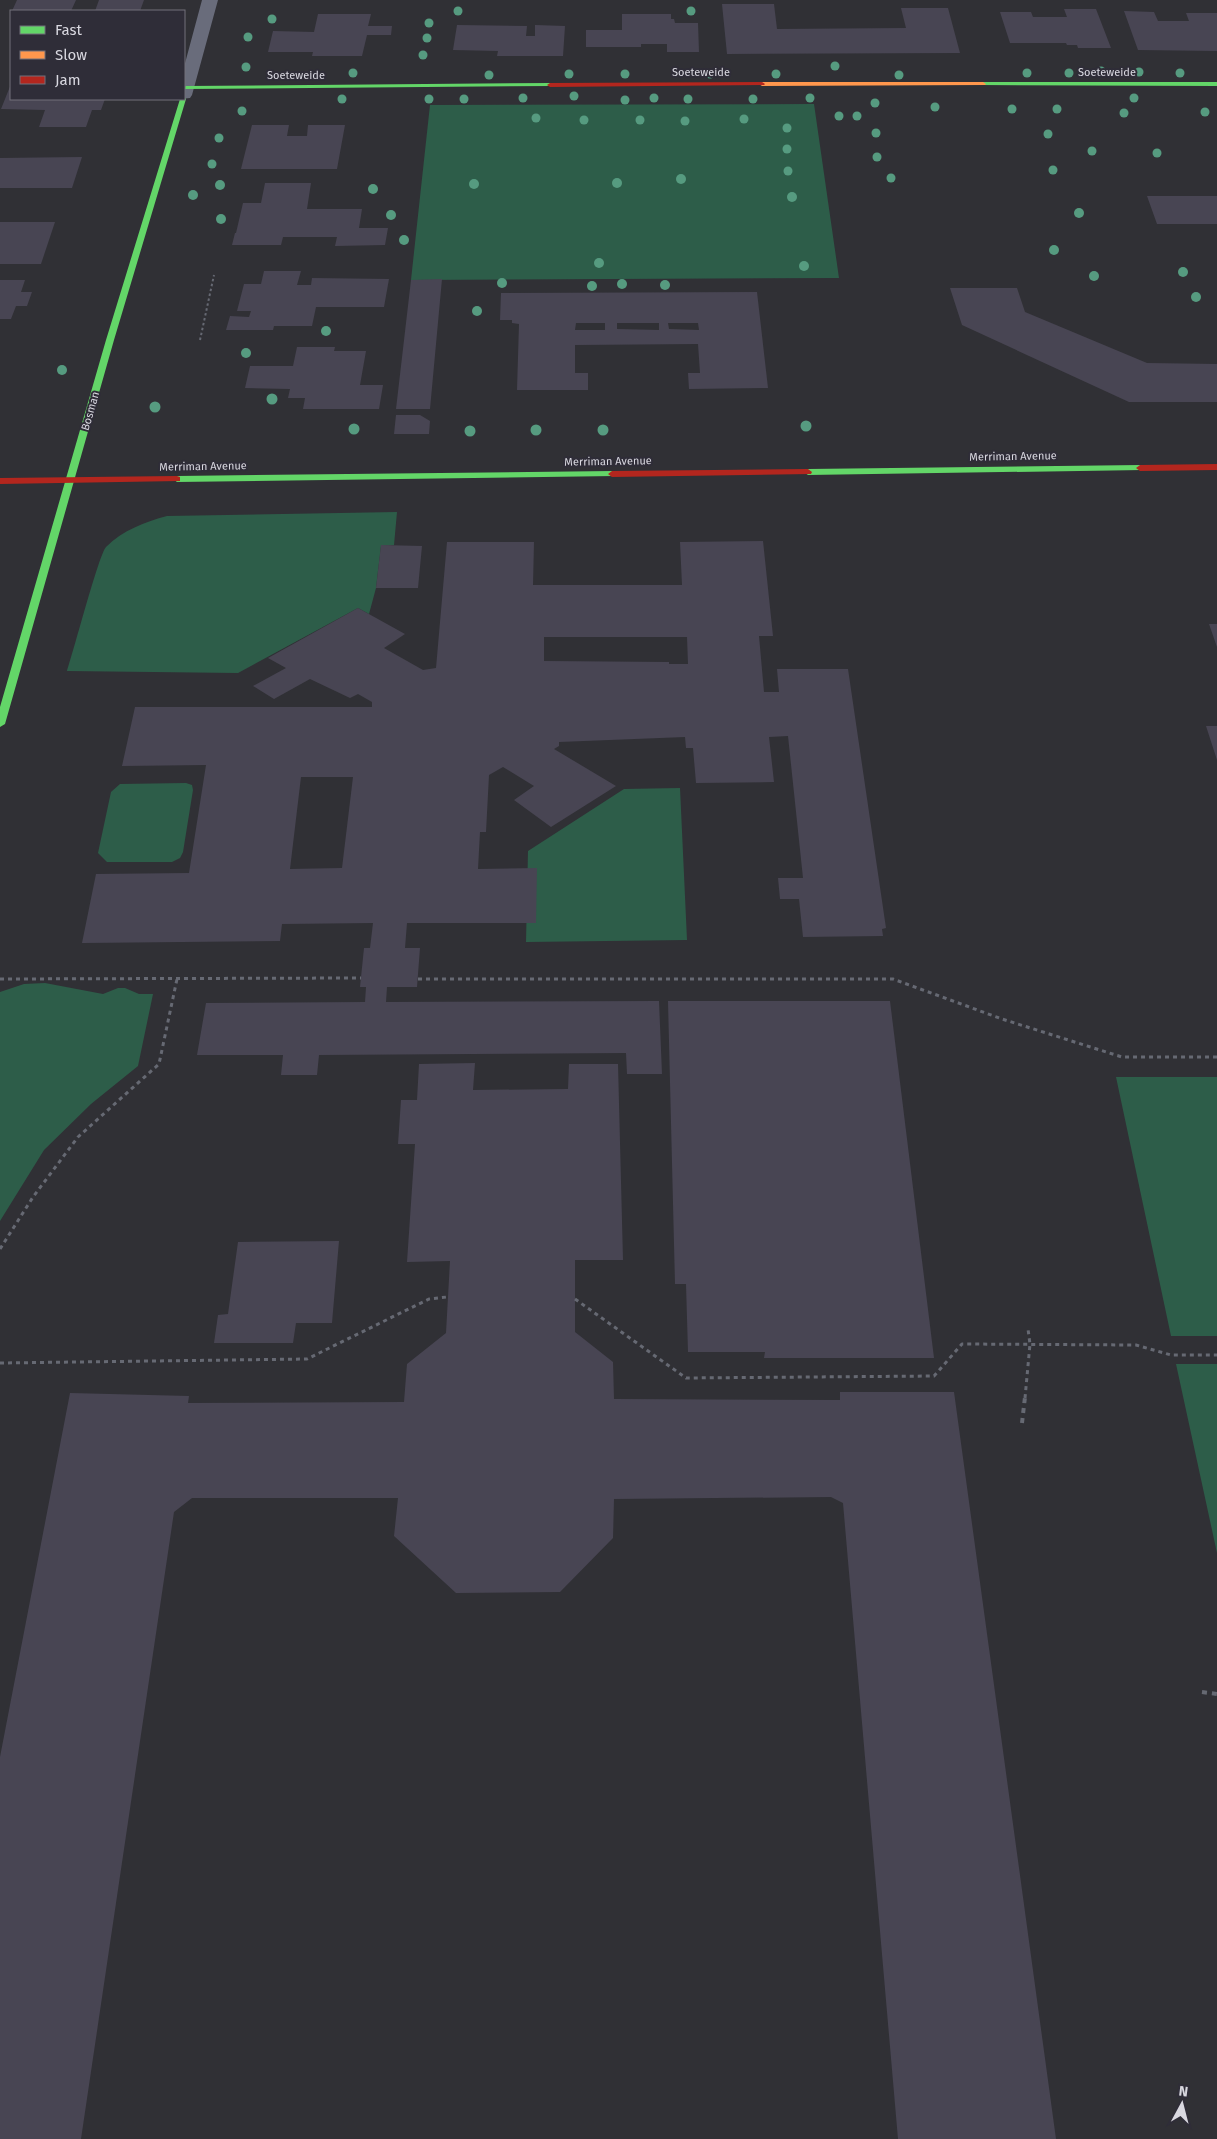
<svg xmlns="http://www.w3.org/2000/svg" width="1217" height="2139" font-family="'Fira Sans',sans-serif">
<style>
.green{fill:#2d5d49}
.building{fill:#484553;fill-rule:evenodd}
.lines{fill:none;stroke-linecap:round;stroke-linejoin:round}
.path-far2{stroke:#666973;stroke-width:2;stroke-dasharray:2.5 2.5;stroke-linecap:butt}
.path-far1{stroke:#666973;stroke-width:3;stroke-dasharray:4 4;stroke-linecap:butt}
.path{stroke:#666973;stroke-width:4;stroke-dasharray:5 5;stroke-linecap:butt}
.street{fill:#696c7b;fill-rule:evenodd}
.fast{fill:#63d668;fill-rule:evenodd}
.slow{fill:#ff974d;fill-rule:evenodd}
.jam{fill:#b3261e;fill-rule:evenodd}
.tree{fill:#569b80}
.labels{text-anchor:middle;stroke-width:4;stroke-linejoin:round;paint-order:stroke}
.far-street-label{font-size:11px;fill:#d9d8e0;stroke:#2f2d38}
</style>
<rect width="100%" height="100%" fill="#303035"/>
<path class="green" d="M814 104 839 278 411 280 430 105Z
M397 512 394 545 381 546 376 588 369 614 358 608 238 673 67 671C73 654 99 554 106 547 123 530 145 522 167 516Z
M186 783 192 785 193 790 183 852 180 858 172 862H107L98 853 111 792 120 784Z
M680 788 687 940 526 942 528 851 624 789Z
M45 983 103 994 118 988H125L139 994H153L138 1066 91 1104 44 1150 0 1221V992L24 984Z
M1116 1077H1217V1336H1171Z
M1176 1364H1217V1553Z"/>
<path class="building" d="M17 0H76L71 11H12Z
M99 0H144L140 11H95Z
M722 4H774L777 29 906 28 901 8H948L960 53 727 54Z
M1064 9H1096L1111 48H1078L1077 45H1067L1066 43H1010L1000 12H1031L1033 17H1067Z
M1124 11 1154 12 1158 21H1189L1186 13H1217V51L1138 50Z
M318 14H371L368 26H392L391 35H367L362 56H312L313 52H268L273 31 314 32Z
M622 14H671V19H674L675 23H698L699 52H667V44H641V47H586V30H622Z
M457 25 527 26 526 36H535V25L565 26 563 56H497L498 51 453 50Z
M11 84V99H105L101 110H92L86 127H39L45 110 1 109Z
M252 125H289L287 136H307L308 125H345L337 169H241Z
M82 157 72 188H0V158Z
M265 183H311L307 209H362L359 228H388L385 245 335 246 337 237H283L281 245H232L235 233H236L243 203H261Z
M1147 196H1217V224H1157Z
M0 222H55L41 264H0Z
M264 271H301L297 285H311L312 278 389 279 384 307H316L312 326H274L273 330H226L230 316 249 317 251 311H237L244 284H261Z
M442 279 430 409H396L411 280Z
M0 280H25L21 292H32L27 306H16L11 319H0Z
M950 288H1017L1025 312 1147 363 1217 364V402H1129L962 325Z
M757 292 768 388 689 389 688 373H700L698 344 575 345V373H588V390H517L519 324 512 323V320H500L501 293ZM576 323H605V330H575ZM617 323H659V330L617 329ZM668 323H698L699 330 669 329Z
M297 347H335L334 351H366L360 385H383L379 409H303L305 398H288L290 389 245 388 250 366H293Z
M396 415H420L430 421 429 434H394Z
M763 541 773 636H759L764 692H779L777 669H848L886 928 882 929 883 936 803 937 799 899H780L778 878H803L788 736 769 737 774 782 696 783 693 748H686L685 737 559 742V746L554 749 616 786 551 827 514 800 534 786 503 767 489 775 486 832H480L478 869 537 868 536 923H407L405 948H420L417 987H387L386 1002 659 1001 662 1074H627L626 1053 319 1055 317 1075H281L283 1055H197L206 1003 365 1002 366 987H360L364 948H370L373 923 282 924 280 941 82 943 96 874 189 873 206 765 122 766 135 707H372V702L358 694 350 698 310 679 274 699 253 686 286 668 268 658 358 608 405 634 384 648 423 670 436 668 447 542H534L533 585H682L680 542ZM544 637H687L688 664H669V662L544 661ZM301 777H353L342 868 290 869Z
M381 545 422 546 418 588H376Z
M1209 624H1217V647Z
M1206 726H1217V760Z
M668 1001H890L934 1358H764L765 1352H688L686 1284H675Z
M475 1063 473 1090 568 1089 569 1064H618L623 1260H575V1332L613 1362 614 1399 840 1400V1392H954L1056 2139H898L843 1503 831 1497 614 1499 613 1538 560 1592 456 1593 394 1536 398 1498H192L174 1512 81 2139H0V1757L70 1393 189 1396 188 1403 404 1402 407 1364 446 1333 450 1261 407 1262 415 1144H398L401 1100H417L419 1064Z
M339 1241 332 1323H296L293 1343H214L218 1315 228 1314 238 1242Z"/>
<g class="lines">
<path class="path-far2" d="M200 340 214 275"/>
<path class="path-far1" d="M0 979 361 978
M418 979H893L1002 1019 1122 1057H1217
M0 1249 33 1197 78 1137 159 1064 177 979
M575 1299 686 1378 934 1376 962 1344 1136 1345 1171 1355H1217
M0 1363 307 1359 429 1299 447 1297
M1025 1398 1030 1344 1028 1329"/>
<path class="path" d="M1022 1423 1025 1397
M1202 1692 1217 1694"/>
<path class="street" d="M202 0H218L192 95 190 98 180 99H184V67Z"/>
<path class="fast" d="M983 82H1217V86L981 85 980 84Z
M550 83 553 85 552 86 184 89V87L186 86Z
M184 97 186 99 114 340 5 724 0 727V707L106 340 180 99H184Z
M1140 465 1144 468 1143 470 808 475 804 472 808 469Z
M612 471 615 472V476L177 482 173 479 177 476Z"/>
<path class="slow" d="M983 82 986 84 985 85 762 86 759 84 762 82Z"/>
<path class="jam" d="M762 82 765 84 764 85 550 87 547 85 550 83Z
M1217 464V470L1140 471 1136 468 1140 465Z
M808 469 812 472 811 474 612 477 608 474 612 471Z
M177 476 180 477V481L0 484V478Z"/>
</g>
<g class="tree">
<circle cx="458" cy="11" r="4.5"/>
<circle cx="691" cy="11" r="4.5"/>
<circle cx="272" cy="19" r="4.5"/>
<circle cx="429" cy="23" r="4.5"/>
<circle cx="248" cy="37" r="4.5"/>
<circle cx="427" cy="38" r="4.5"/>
<circle cx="423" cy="55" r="4.5"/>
<circle cx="835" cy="66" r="4.5"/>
<circle cx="246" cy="67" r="4.5"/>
<circle cx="1101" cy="71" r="4.5"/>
<circle cx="1139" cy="72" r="4.5"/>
<circle cx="353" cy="73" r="4.5"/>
<circle cx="1027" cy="73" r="4.5"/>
<circle cx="1069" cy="73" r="4.5"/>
<circle cx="1180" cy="73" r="4.5"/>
<circle cx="569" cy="74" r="4.5"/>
<circle cx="625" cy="74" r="4.5"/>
<circle cx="710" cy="74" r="4.5"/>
<circle cx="776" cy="74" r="4.5"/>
<circle cx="489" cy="75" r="4.5"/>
<circle cx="899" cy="75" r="4.5"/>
<circle cx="574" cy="96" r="4.5"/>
<circle cx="523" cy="98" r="4.5"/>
<circle cx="654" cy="98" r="4.5"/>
<circle cx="810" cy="98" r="4.5"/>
<circle cx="1134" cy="98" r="4.5"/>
<circle cx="342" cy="99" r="4.5"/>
<circle cx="429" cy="99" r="4.5"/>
<circle cx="464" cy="99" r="4.5"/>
<circle cx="688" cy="99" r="4.5"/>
<circle cx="753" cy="99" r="4.5"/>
<circle cx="625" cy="100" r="4.5"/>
<circle cx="875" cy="103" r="4.5"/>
<circle cx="935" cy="107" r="4.5"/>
<circle cx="1012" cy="109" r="4.5"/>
<circle cx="1057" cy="109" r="4.5"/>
<circle cx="242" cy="111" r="4.5"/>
<circle cx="1205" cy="112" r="4.5"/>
<circle cx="1124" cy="113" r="4.5"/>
<circle cx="839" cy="116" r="4.5"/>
<circle cx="857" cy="116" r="4.5"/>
<circle cx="536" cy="118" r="4.5"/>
<circle cx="744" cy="119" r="4.5"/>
<circle cx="584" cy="120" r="4.5"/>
<circle cx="640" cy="120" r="4.5"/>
<circle cx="685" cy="121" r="4.5"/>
<circle cx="787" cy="128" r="4.5"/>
<circle cx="876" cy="133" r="4.5"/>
<circle cx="1048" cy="134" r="4.5"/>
<circle cx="219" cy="138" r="4.5"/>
<circle cx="787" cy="149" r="4.5"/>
<circle cx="1092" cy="151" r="4.5"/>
<circle cx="1157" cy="153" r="4.5"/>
<circle cx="877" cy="157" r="4.5"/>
<circle cx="212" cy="164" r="4.5"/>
<circle cx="1053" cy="170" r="4.5"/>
<circle cx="788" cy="171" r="4.5"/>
<circle cx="891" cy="178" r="4.5"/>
<circle cx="681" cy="179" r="5"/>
<circle cx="617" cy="183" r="5"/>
<circle cx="474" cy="184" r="5"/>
<circle cx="220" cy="185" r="5"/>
<circle cx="373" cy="189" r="5"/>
<circle cx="193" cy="195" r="5"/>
<circle cx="792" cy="197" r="5"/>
<circle cx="1079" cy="213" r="5"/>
<circle cx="391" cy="215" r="5"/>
<circle cx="221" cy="219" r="5"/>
<circle cx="404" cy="240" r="5"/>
<circle cx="1054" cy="250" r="5"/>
<circle cx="599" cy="263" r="5"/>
<circle cx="804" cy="266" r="5"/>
<circle cx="1183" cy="272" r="5"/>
<circle cx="1094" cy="276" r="5"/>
<circle cx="502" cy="283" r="5"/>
<circle cx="622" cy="284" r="5"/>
<circle cx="665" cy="285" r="5"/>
<circle cx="592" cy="286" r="5"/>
<circle cx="1196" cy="297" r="5"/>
<circle cx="477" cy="311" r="5"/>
<circle cx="326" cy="331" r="5"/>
<circle cx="246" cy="353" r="5"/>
<circle cx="62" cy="370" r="5"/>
<circle cx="272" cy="399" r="5.5"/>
<circle cx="155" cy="407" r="5.5"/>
<circle cx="806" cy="426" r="5.5"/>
<circle cx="354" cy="429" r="5.5"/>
<circle cx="536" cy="430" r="5.5"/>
<circle cx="603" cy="430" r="5.5"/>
<circle cx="470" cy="431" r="5.5"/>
</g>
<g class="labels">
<g class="far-street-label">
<text x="701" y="76">Soeteweide</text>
<text x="1107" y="76">Soeteweide</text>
<text x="296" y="79">Soeteweide</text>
<text transform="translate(90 411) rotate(-74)" y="4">Bosman</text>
<text transform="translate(1013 456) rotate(-1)" y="4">Merriman Avenue</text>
<text transform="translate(608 461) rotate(-1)" y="4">Merriman Avenue</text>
<text transform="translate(203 466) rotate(-1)" y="4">Merriman Avenue</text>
</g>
</g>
<rect x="10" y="10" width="175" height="90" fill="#2f2d38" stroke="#73717b"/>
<rect x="20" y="26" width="25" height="8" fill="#63d668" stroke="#73717b"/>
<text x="55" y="35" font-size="15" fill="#d9d8e0">Fast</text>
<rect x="20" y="51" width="25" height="8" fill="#ff974d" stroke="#73717b"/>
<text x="55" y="60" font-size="15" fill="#d9d8e0">Slow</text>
<rect x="20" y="76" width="25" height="8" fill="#b3261e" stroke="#73717b"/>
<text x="55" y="85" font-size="15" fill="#d9d8e0">Jam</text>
<g transform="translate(1182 2104) rotate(7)" stroke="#2f2d38" stroke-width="4" paint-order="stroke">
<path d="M0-4L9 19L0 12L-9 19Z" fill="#d9d8e0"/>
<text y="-8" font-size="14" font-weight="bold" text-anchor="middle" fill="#d9d8e0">N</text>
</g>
</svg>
